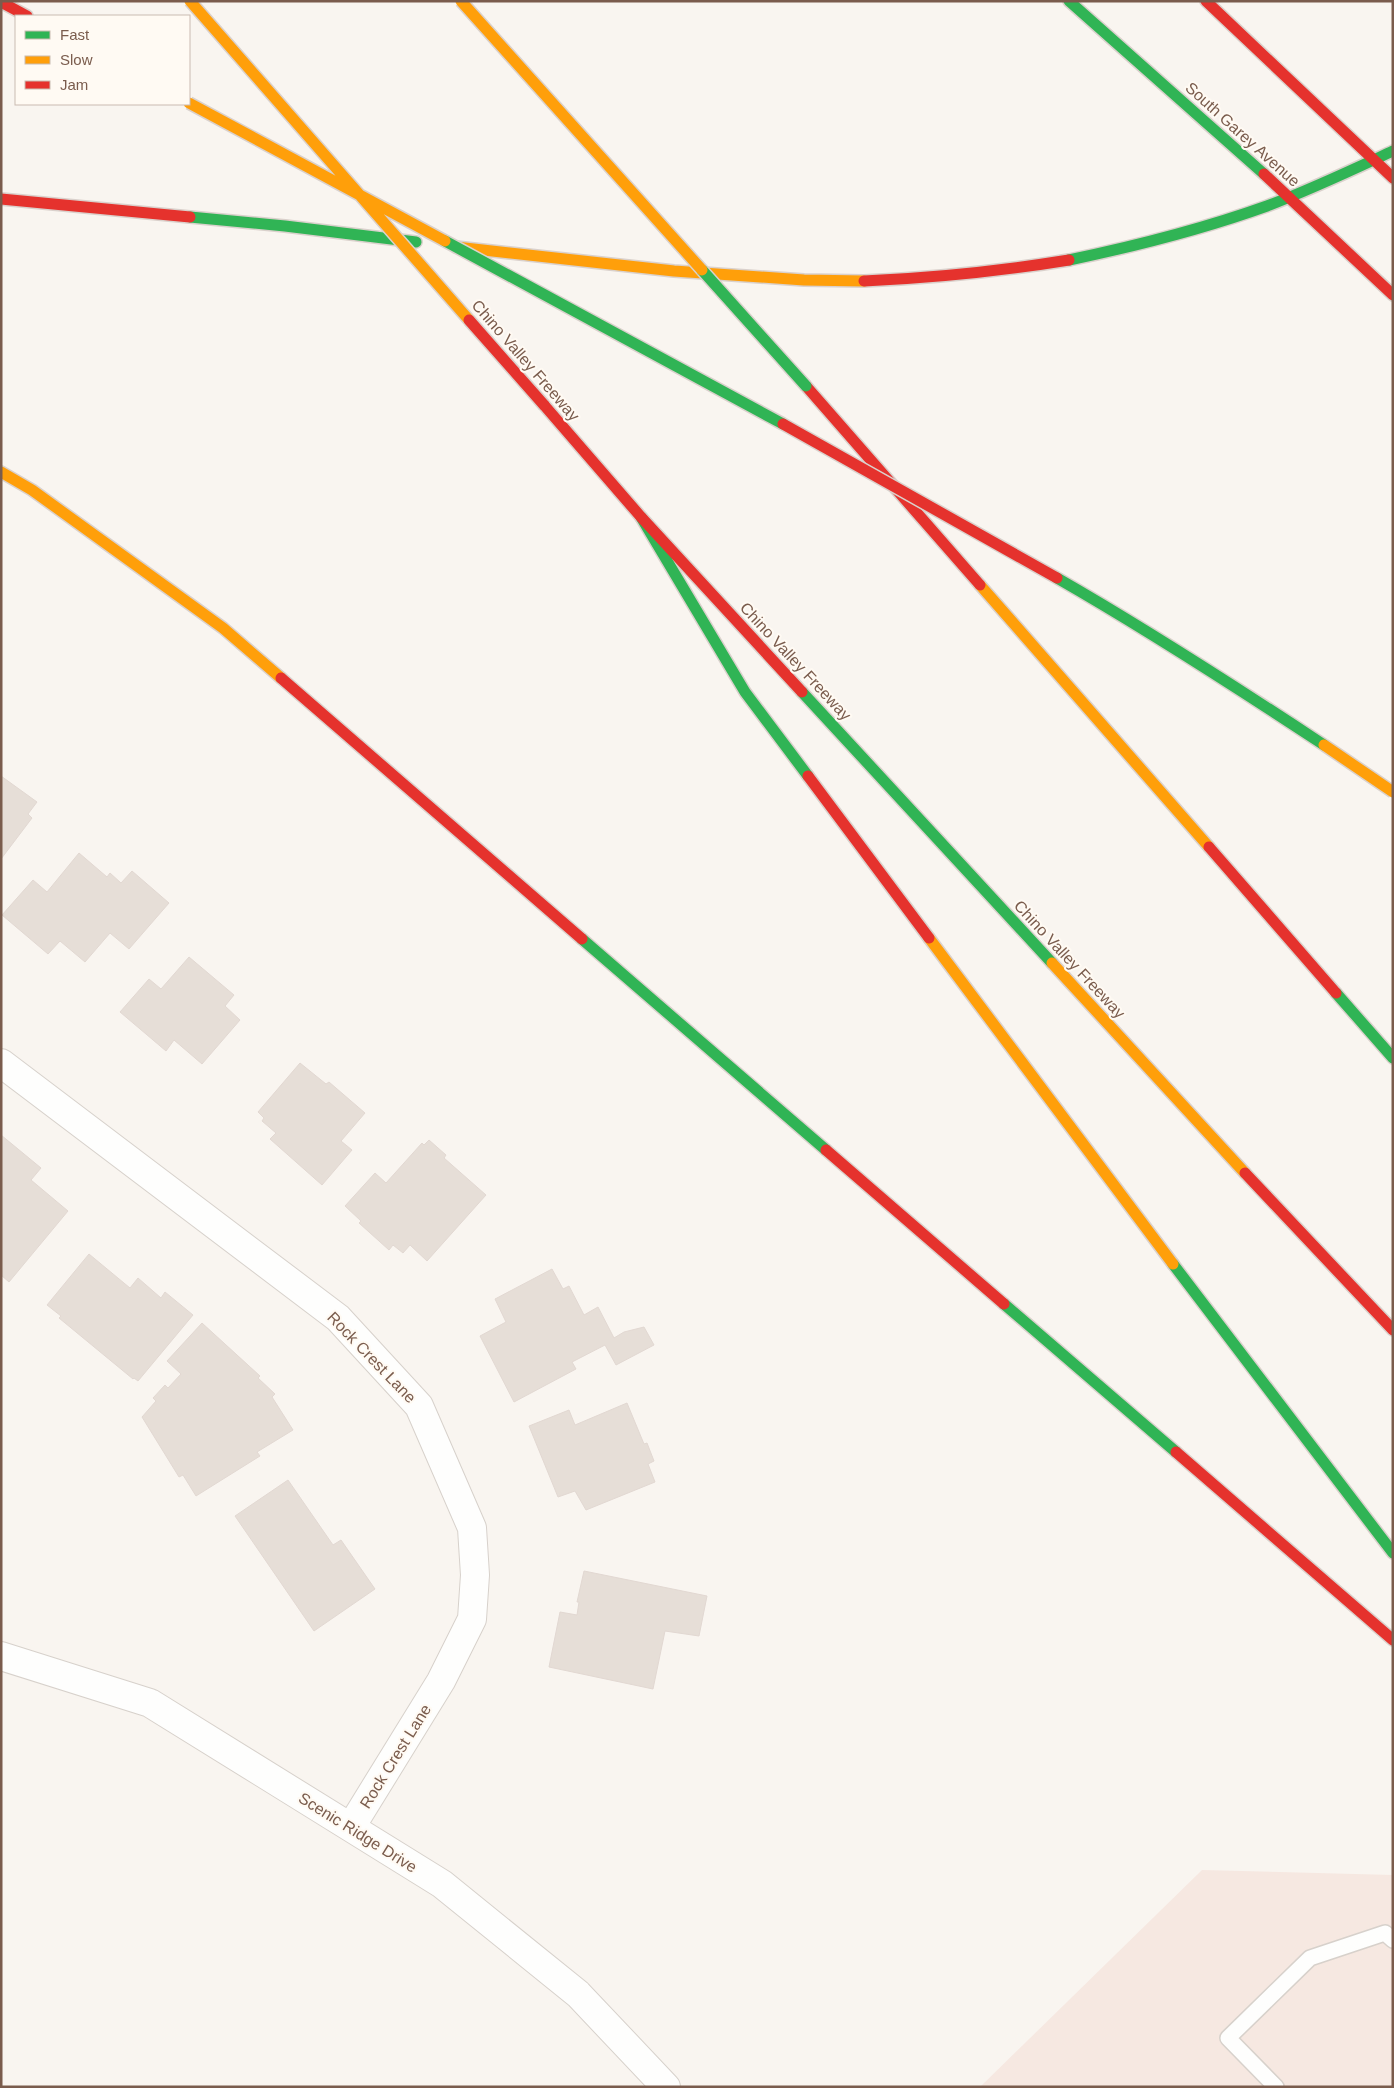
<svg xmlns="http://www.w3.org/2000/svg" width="1394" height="2088" font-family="Arial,sans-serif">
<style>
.commercial{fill:#f6e8e1}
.building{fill:#e6ded7;stroke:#e2d8d2}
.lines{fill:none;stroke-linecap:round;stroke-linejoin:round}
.lane-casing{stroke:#d7d1cb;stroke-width:18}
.street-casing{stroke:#d7d1cb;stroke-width:30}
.fast-casing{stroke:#dad1cc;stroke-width:14}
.slow-casing{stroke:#dad1cc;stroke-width:14}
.jam-casing{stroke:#dad1cc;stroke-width:14}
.lane{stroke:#fefefd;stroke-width:15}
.street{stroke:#fefefd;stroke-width:28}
.fast{stroke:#30b455;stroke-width:11}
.slow{stroke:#ff9f0a;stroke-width:11}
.jam{stroke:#e5322d;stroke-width:11}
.fast-bridge-casing{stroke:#dad1cc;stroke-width:14;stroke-linecap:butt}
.slow-bridge-casing{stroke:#dad1cc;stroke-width:14;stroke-linecap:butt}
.jam-bridge-casing{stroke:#dad1cc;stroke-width:14;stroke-linecap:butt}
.fast-bridge{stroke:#30b455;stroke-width:11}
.slow-bridge{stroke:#ff9f0a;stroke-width:11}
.jam-bridge{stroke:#e5322d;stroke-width:11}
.labels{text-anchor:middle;stroke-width:4;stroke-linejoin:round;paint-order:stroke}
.street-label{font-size:16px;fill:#7a5c4d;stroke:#fffaf3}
</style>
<rect width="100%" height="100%" fill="#f9f5f0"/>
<path class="commercial" d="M1202 1870 1393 1875V2087H980Z"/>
<path class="building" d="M1 776 37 802 28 814 32 818 1 859Z
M79 853 107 877 110 873 121 883 132 871 169 903 129 949 110 933 85 962 60 941 48 954 2 915 33 880 47 892Z
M189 957 234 995 225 1006 240 1020 202 1064 174 1040 166 1051 120 1012 149 979 161 989Z
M300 1063 326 1084 329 1082 365 1113 341 1141 352 1150 322 1185 270 1139 276 1133 262 1121 264 1118 258 1112Z
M1 1135 41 1168 31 1180 68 1211 9 1282 1 1275Z
M429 1140 446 1155 444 1158 486 1195 427 1261 410 1245 403 1253 393 1245 389 1250 359 1223 361 1221 345 1206 375 1173 386 1183 422 1143 424 1145Z
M89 1254 130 1288 138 1278 161 1298 165 1292 193 1315 138 1381 134 1378 133 1379 59 1318 61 1316 47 1305Z
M552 1269 563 1289 569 1286 584 1315 598 1307 614 1338 624 1332 644 1327 654 1345 616 1365 605 1345 572 1362 576 1369 514 1402 480 1336 506 1322 495 1299Z
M202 1323 260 1376 258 1378 275 1394 272 1397 293 1430 257 1452 260 1456 196 1496 183 1475 179 1477 142 1417 156 1401 153 1398 165 1385 168 1388 181 1374 167 1361Z
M627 1403 644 1444 647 1443 654 1461 648 1464 655 1482 586 1510 575 1491 558 1497 529 1426 569 1410 575 1425Z
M288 1480 333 1545 341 1540 375 1589 314 1631 235 1516Z
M584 1571 707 1596 699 1636 665 1631 653 1689 549 1667 560 1612 577 1615 579 1602H577Z"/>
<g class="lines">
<g class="lane-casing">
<path id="lane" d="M1276 2087 1228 2038 1310 1958 1385 1933 1393 1940"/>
</g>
<g class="street-casing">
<path id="street" d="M1 1063 338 1318 419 1406 472 1528 475 1575 472 1619 441 1681 351 1827
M1 1656 150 1703 442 1884 578 1994 666 2087"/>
</g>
<g class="fast-casing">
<path id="fast" d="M1069 1 1264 174
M190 217 285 226 416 242
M1069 260C1136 246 1203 229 1267 206 1310 190 1352 170 1393 151
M641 517 745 692 808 776
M802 692 1052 963
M582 939 826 1150
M1336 993 1393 1058
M1173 1264 1393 1553
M1004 1304 1176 1452"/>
</g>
<g class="slow-casing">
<path id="slow" d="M456 247 674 271 804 280 864 281
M1 472 32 490 223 628 281 678
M980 585 1209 847
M929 938 1173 1264
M1052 963 1245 1173"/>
</g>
<g class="jam-casing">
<path id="jam" d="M1206 1 1393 178
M1 2 27 16
M1264 174 1393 295
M1 199 190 217
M864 281C933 278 1001 271 1069 260
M806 386 980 585
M544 405 641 517 802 692
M281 678 582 939
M808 776 929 938
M1209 847 1336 993
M826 1150 1004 1304
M1245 1173 1393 1330
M1176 1452 1393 1640"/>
</g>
<use href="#lane" class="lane"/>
<use href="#street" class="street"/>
<use href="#fast" class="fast"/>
<use href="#slow" class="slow"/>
<use href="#jam" class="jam"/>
<g class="fast-bridge-casing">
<path id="fast-bridge" d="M445 241 783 424
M702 270 806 386
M1057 578C1148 630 1236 687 1324 745"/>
</g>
<g class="slow-bridge-casing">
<path id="slow-bridge" d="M190 1 469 320
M461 1 702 270
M189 103 445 241
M1324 745 1393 792"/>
</g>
<g class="jam-bridge-casing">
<path id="jam-bridge" d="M469 320 544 405
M783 424 1057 578"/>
</g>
<use href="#fast-bridge" class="fast-bridge"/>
<use href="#slow-bridge" class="slow-bridge"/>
<use href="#jam-bridge" class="jam-bridge"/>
</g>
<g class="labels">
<g class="street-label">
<text transform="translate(1243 134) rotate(42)" y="6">South Garey Avenue</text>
<text transform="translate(526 360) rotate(49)" y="6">Chino Valley Freeway</text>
<text transform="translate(796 661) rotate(47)" y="6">Chino Valley Freeway</text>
<text transform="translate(1070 959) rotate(47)" y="6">Chino Valley Freeway</text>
<text transform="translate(372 1357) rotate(46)" y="6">Rock Crest Lane</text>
<text transform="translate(395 1756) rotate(-58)" y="6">Rock Crest Lane</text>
<text transform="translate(358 1832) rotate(32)" y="6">Scenic Ridge Drive</text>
</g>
</g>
<rect width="1394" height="2088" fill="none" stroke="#7a5c4d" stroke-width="5"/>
<rect x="15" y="15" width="175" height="90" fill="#fffaf3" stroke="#cabbb1"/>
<rect x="25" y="31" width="25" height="8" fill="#30b455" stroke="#cabbb1"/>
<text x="60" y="40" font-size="15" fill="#7a5c4d">Fast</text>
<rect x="25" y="56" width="25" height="8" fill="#ff9f0a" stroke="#cabbb1"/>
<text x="60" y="65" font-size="15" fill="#7a5c4d">Slow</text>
<rect x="25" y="81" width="25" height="8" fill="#e5322d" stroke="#cabbb1"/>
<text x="60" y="90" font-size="15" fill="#7a5c4d">Jam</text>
</svg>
